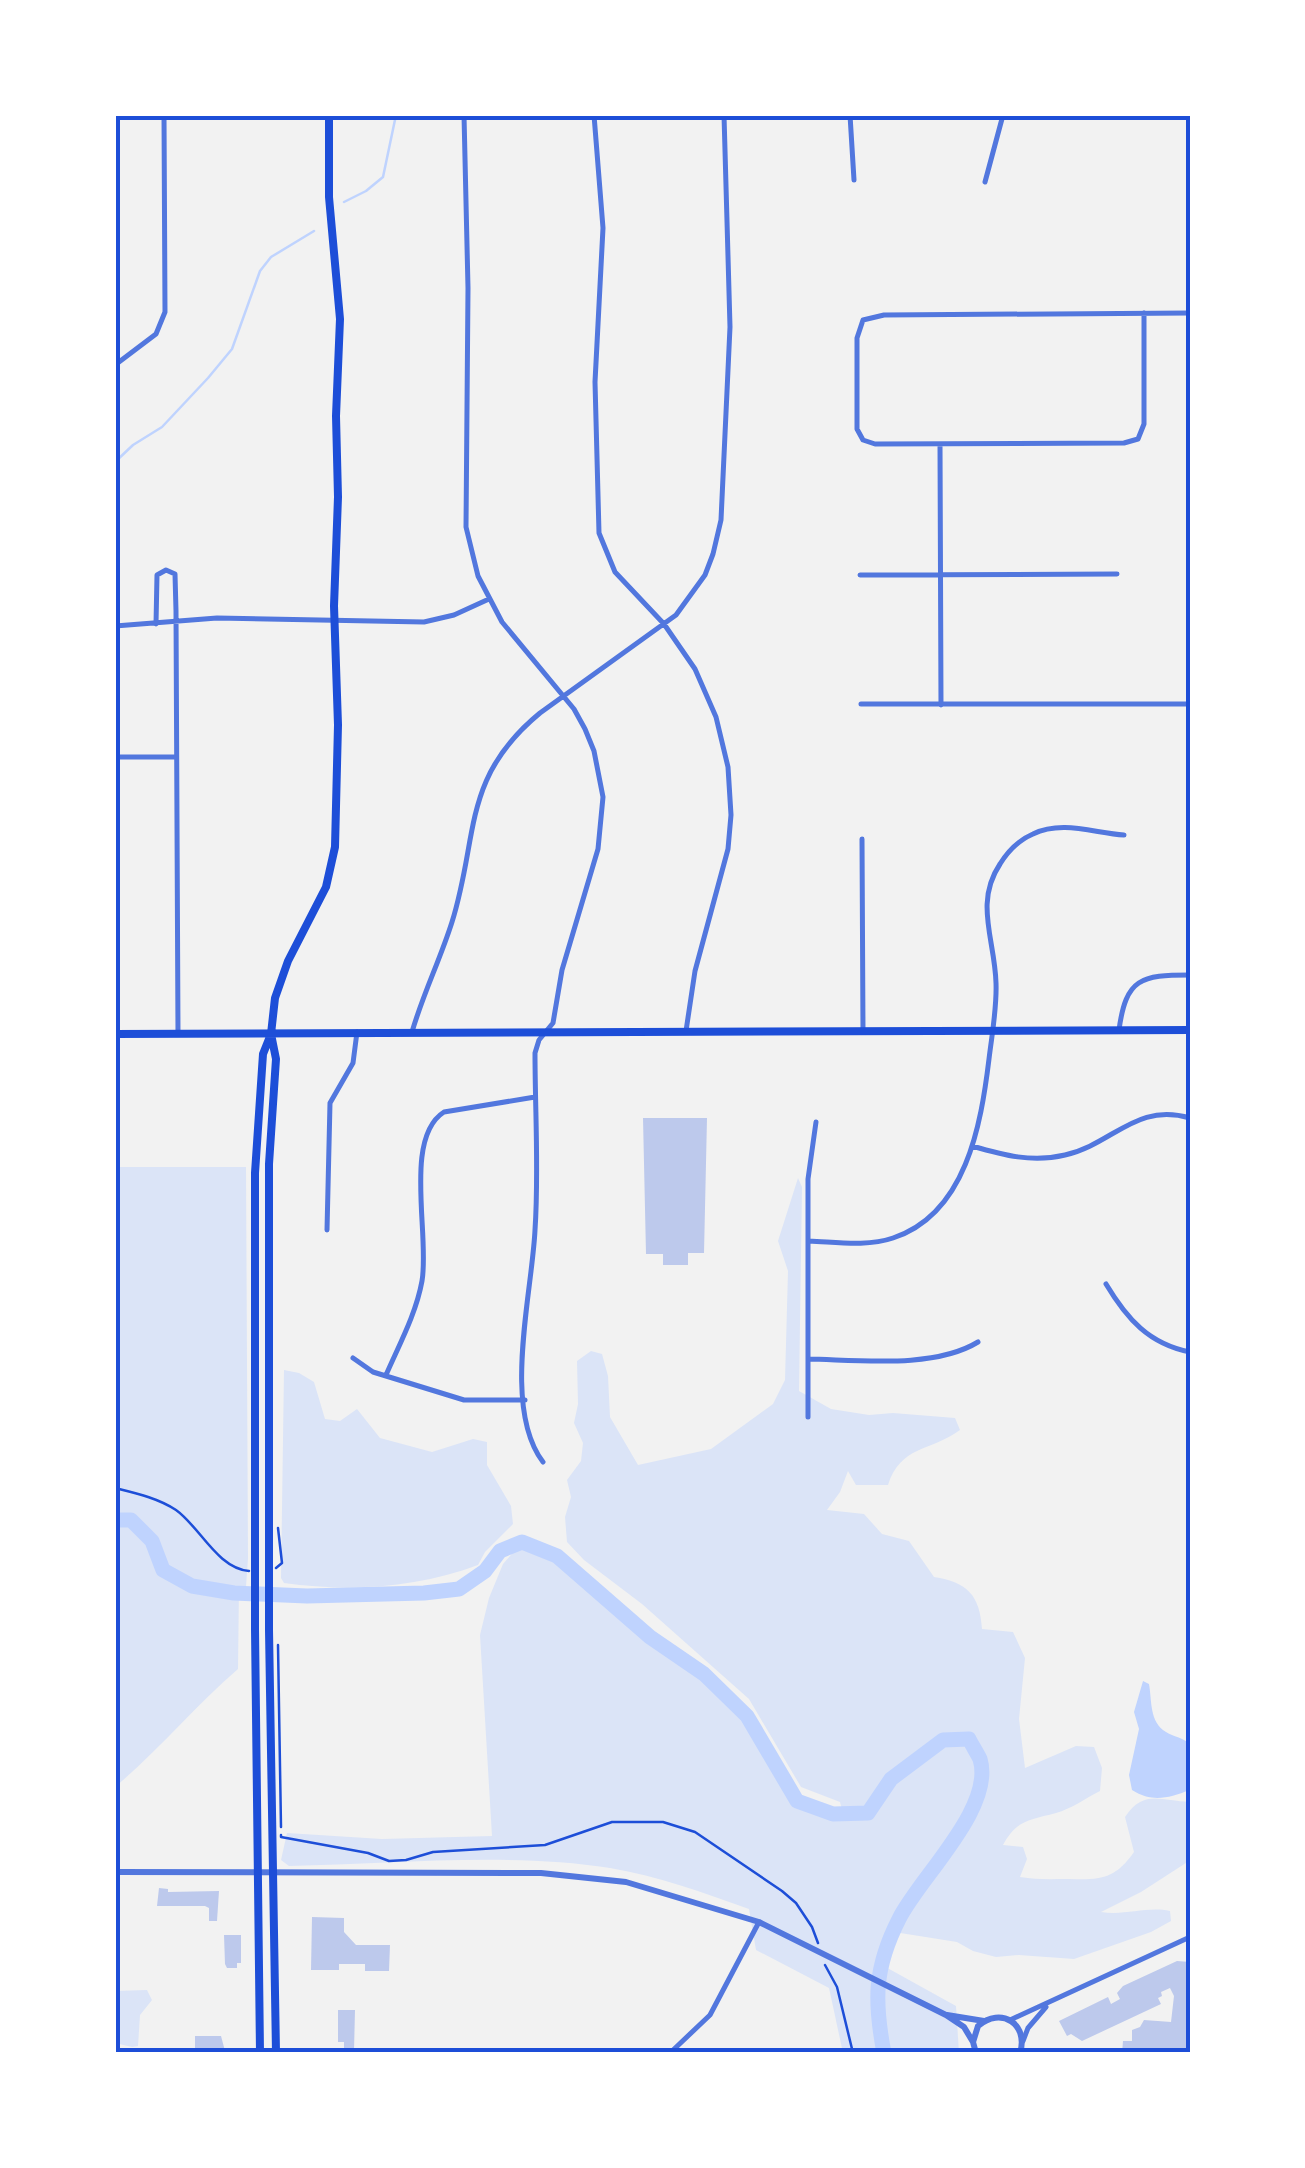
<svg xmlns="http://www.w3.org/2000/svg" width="1305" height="2168" font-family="Karla,sans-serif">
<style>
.green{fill:#dbe4f7}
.water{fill:#bfd3fe}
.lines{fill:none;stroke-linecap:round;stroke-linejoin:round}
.stream{stroke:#bfd3fe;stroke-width:2.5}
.river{stroke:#bfd3fe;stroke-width:15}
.building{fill:#bdc9ec}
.path{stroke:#1d4ed8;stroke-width:2.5}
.minor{stroke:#5277de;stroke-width:5}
.tertiary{stroke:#5277de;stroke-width:6}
.secondary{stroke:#1d4ed8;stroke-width:8}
.neatline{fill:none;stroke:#1d4ed8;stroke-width:4}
</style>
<rect width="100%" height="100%" fill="#f2f2f2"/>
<path class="green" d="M115 1167H246L248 1558 246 1587 239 1586 238 1669C195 1706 159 1750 115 1787Z
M798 1178 802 1187 799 1391 831 1409 869 1415 893 1413 955 1418 960 1430C930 1452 901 1445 888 1485H856L848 1471 840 1492 827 1510 864 1514 882 1534 909 1541 934 1577C967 1582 980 1595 982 1629L1013 1632 1025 1658 1019 1719 1025 1768 1076 1746 1094 1747 1102 1768 1100 1791C1086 1798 1071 1809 1056 1813 1031 1820 1017 1819 1003 1845L1023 1847 1027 1859 1020 1877C1037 1880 1052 1879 1070 1879 1101 1880 1115 1879 1134 1852L1125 1817C1144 1789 1160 1801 1190 1802L1189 1861 1141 1892 1101 1912C1125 1916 1147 1906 1170 1911L1171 1921 1151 1932 1074 1959 1019 1955 996 1957 973 1951 957 1942 894 1932 882 1965 956 2006 959 2053H843L829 1988 756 1950 749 1909C704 1893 658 1876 610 1868 509 1852 392 1864 289 1866L281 1860 287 1833 382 1839 492 1836 480 1635 489 1598 503 1564 522 1542 557 1556 650 1637 704 1674 747 1716 797 1801 833 1814H843L840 1802 801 1787 749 1699 642 1604 584 1560 567 1542 565 1517 571 1497 567 1480 581 1461 583 1443 574 1423 578 1404 577 1361 591 1351 602 1354 608 1376 610 1417 638 1465 711 1449 773 1404 785 1380 788 1271 778 1241Z
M284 1370 299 1373 314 1382 325 1419 340 1421 357 1409 380 1438 432 1452 473 1439 487 1442V1465L511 1506 513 1524 485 1552 478 1565C417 1588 349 1592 284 1583L281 1578Z
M147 1990 152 2000 140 2015 138 2046 132 2047 115 2043V1991Z"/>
<path class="water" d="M1143 1681 1149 1684C1152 1700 1149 1722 1166 1732 1174 1737 1182 1737 1190 1744V1790C1168 1798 1153 1803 1132 1790L1129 1775 1139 1729 1134 1712Z"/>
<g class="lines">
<path class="stream" d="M344 202 366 191 383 177 396 115
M115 462 133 445 162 427 208 378 232 349 260 271 271 257 314 231"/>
<path class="river" d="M115 1520H131L152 1541 163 1570 192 1586 234 1593 307 1596 424 1593 459 1589 485 1571 500 1551 522 1542 557 1556 650 1637 704 1674 747 1716 797 1801 833 1814 868 1813 891 1779 943 1740 969 1739C972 1745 977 1753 980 1759 995 1808 919 1878 899 1919 874 1968 874 2001 884 2053"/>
</g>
<path class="building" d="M643 1118H707L704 1253H688V1265H663V1254H646Z
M159 1888 168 1889V1892L219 1891 217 1921H209V1908L205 1906H157Z
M312 1917 344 1918V1932L356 1945H390L389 1971H365V1964H339V1970H311Z
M224 1935H241V1963H237V1968H227L225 1964Z
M1177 1961 1190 1962V2053H1122L1123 2041H1132V2030L1140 2027 1144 2020 1171 2022 1174 1996 1170 1988 1161 1992 1162 1996 1158 1998 1161 2004 1082 2041 1071 2034 1067 2036 1059 2021 1108 1997 1111 2004 1120 1999 1117 1993 1123 1986Z
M338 2010H355L354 2051H344V2042H338Z
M195 2036H221L225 2051 195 2053Z"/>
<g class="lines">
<path class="path" d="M115 1488C135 1493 158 1498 176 1510 200 1527 217 1568 249 1571
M276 1568 282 1563 278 1528
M278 1645 281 1827
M281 1835V1837L368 1853 389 1861 406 1860 433 1852 545 1845 612 1822H663L695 1832 782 1891 796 1903 812 1927 818 1943
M825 1965 837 1987 853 2053"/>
<path class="minor" d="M464 115 468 288 466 527 478 576 502 622 574 709 585 729 594 751 603 797 598 849 562 970 553 1023 539 1040 535 1053C535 1112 539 1171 535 1230 532 1294 502 1408 543 1462
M594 115 603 228 595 382 599 533 615 572 664 624 695 669 716 717 728 767 731 815 728 849 695 971 686 1031
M850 115 854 180
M985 182 1003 115
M1144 313V424L1138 439 1124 443 875 444 863 440 857 429V338L863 320 884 315 1190 313
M115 365 156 334 165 312 164 115
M940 444 941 705
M860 575 1117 574
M156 624 157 575 166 570 175 574 176 611 178 1034
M115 626 217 618 424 622 454 615 489 599
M861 704H1190
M115 757H176
M862 839 863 1031
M1119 1030C1126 978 1141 975 1190 975
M412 1032C423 994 440 960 452 922 479 836 461 778 540 713L676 615 705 575 713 554 721 520 730 327 724 115
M972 1146C1003 1155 1032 1163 1065 1155 1113 1144 1136 1102 1190 1118
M327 1230 330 1103 353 1063 357 1032
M809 1241C836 1242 867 1247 893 1238 966 1214 981 1125 989 1059 992 1034 997 1008 996 983 995 940 974 903 1000 864 1008 851 1019 840 1033 834 1062 820 1094 833 1124 835
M1106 1284C1127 1319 1149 1344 1190 1352
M353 1358 373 1372 464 1400H525
M808 1359C859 1360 934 1369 978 1342
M386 1375C399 1345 416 1314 422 1281 430 1236 403 1138 444 1112L535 1097
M808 1417V1179L816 1122
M1010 2020 1190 1937
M1023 2041 1028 2028 1046 2007
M670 2053 710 2015 759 1922"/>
<path class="tertiary" d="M115 1872 541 1873 626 1882 759 1922 946 2015 964 2027 973 2042
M947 2015 984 2021
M976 2053 973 2042 978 2026C1001 2006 1029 2024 1020 2053"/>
<path class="secondary" d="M115 1034 1190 1030
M271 1034 276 1059 269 1164V1630L276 2053
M260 2053 255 1629V1173L263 1054 271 1034 275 998 288 961 326 887 335 847 338 725 334 606 338 497 336 416 340 319 329 197V115"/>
</g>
<rect width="1305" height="2168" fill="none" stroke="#ffffff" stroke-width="235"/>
<rect x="118" y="118" width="1070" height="1932" class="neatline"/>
</svg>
